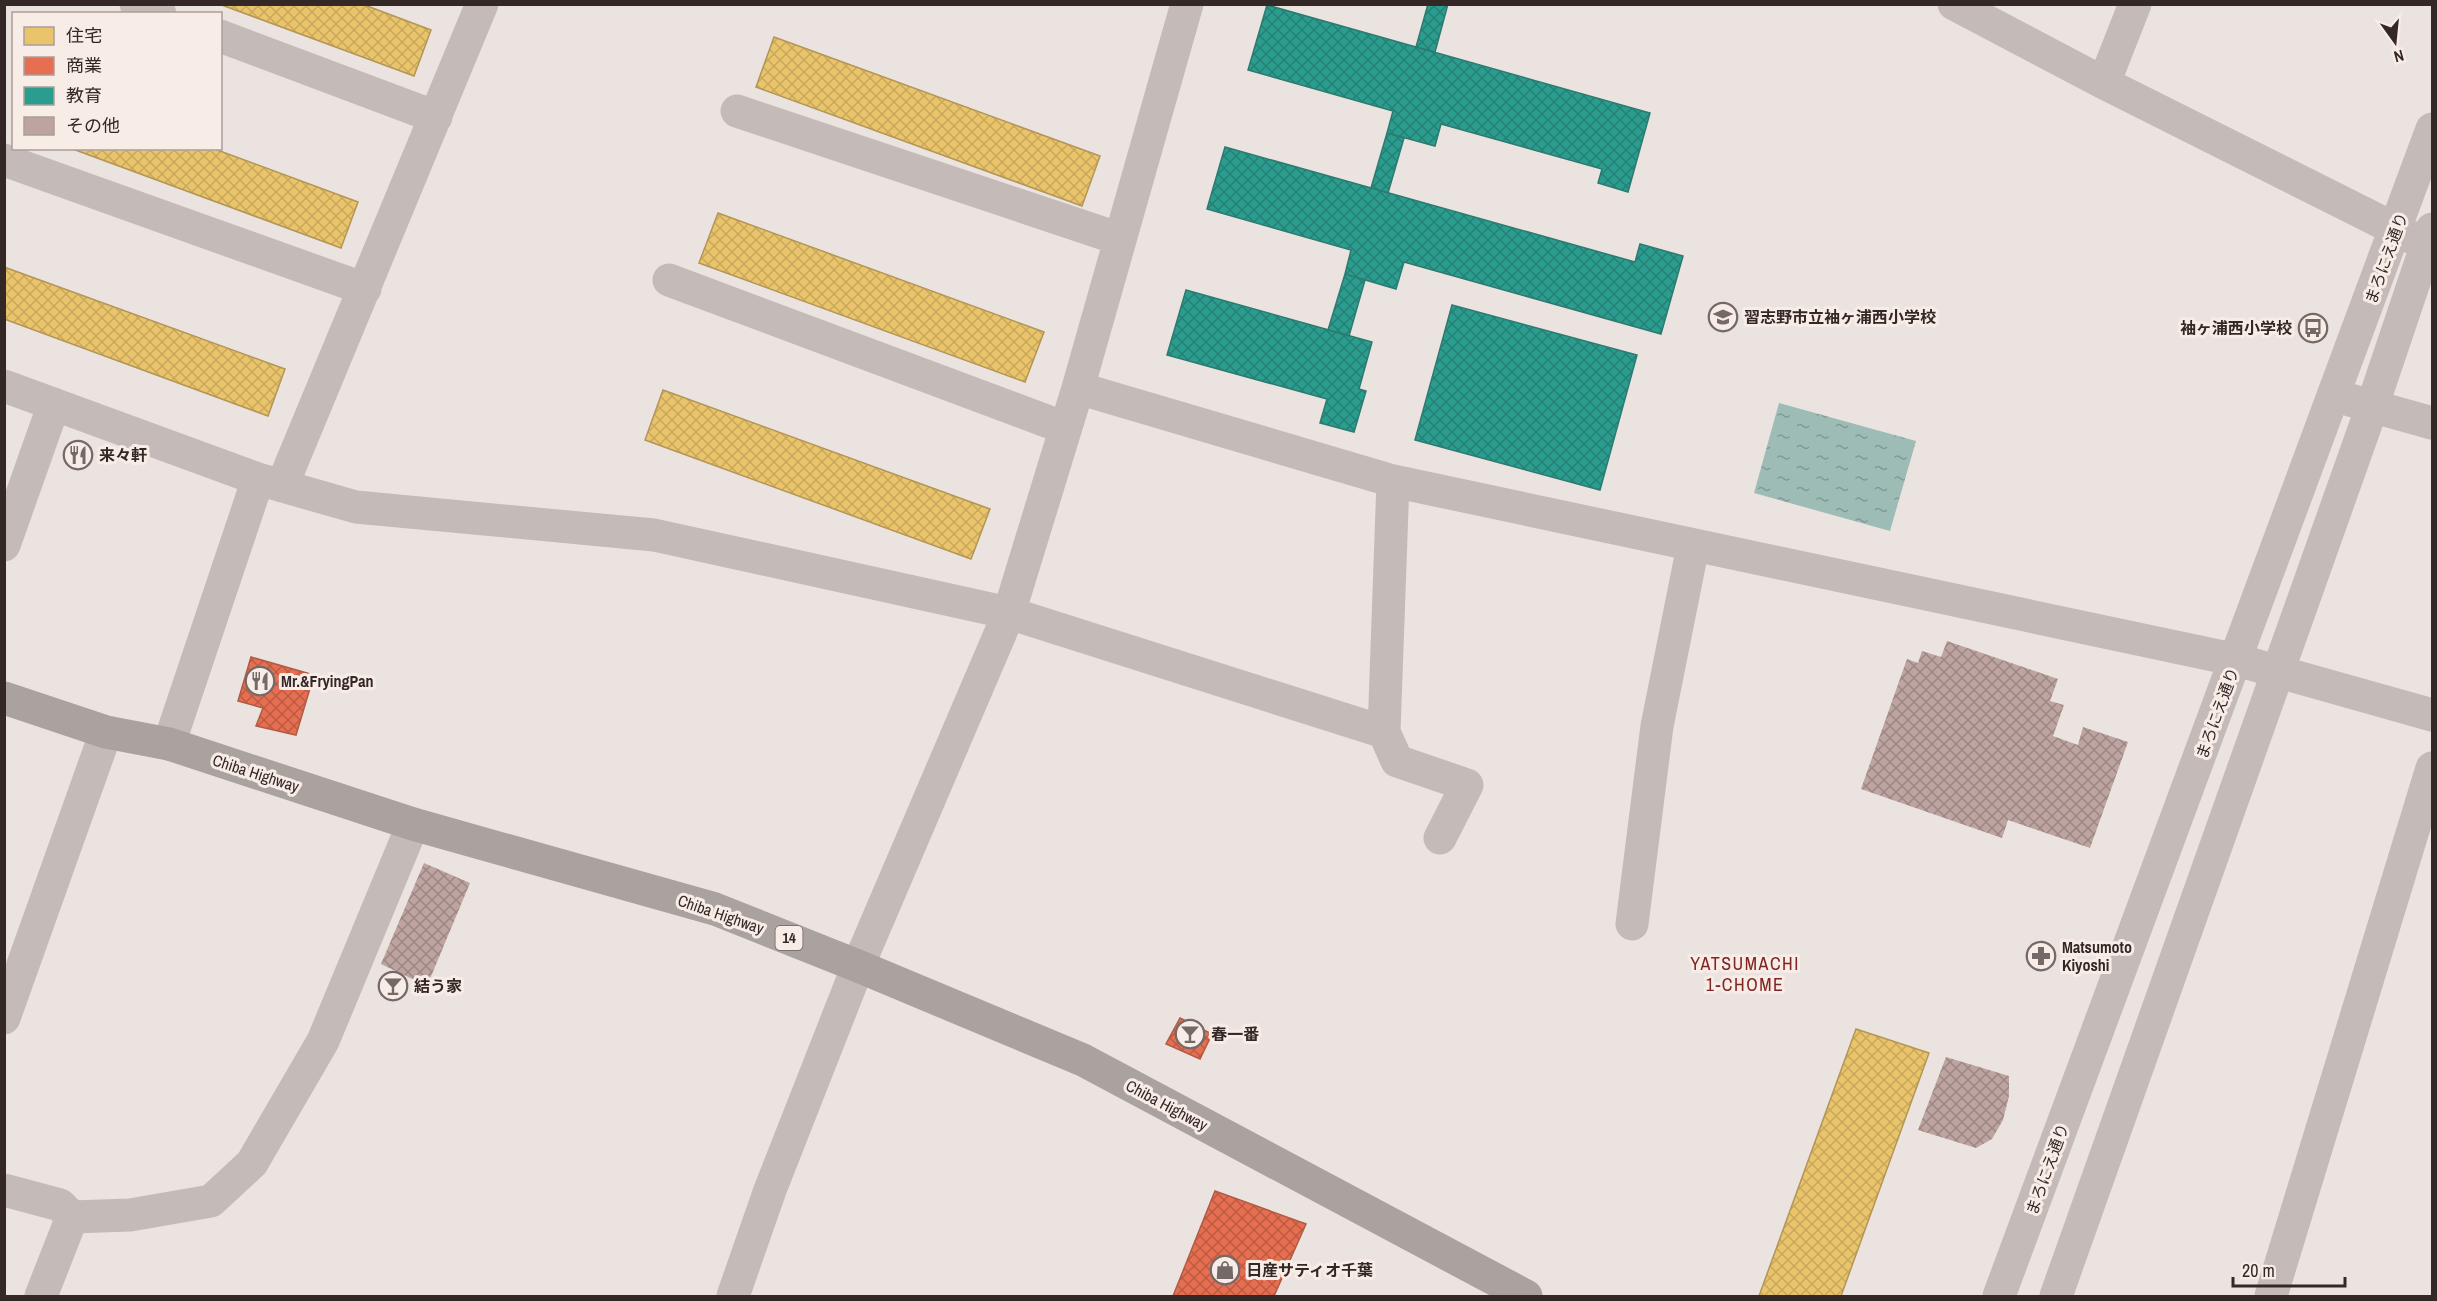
<svg xmlns="http://www.w3.org/2000/svg" width="2437" height="1301" font-family="'Archivo Narrow','Noto Sans JP',sans-serif">
<style>
.water{fill:url(#water-ripples)}
.homes{fill:url(#homes-cross-hatch);stroke:#b39556;stroke-width:1.5}
.shops{fill:url(#shops-cross-hatch);stroke:#b15a44;stroke-width:1.5}
.schools{fill:url(#schools-cross-hatch);stroke:#2d7a70;stroke-width:1.5}
.building{fill:url(#building-cross-hatch)}
.lines{fill:none;stroke-linecap:round;stroke-linejoin:round}
.minor{stroke:#c4bbb9;stroke-width:33}
.highway{stroke:#aaa29e;stroke-width:33}
.labels{text-anchor:middle;stroke-width:6;stroke-linejoin:round;paint-order:stroke}
.shield{fill:#f8ece6;stroke:#6f6360;stroke-width:1.5}
.shield-label{font-size:15px;font-weight:bold;fill:#342827}
.street-label{font-size:16px;fill:#342827;stroke:#f8ece6}
.poi-label{font-size:16px;font-weight:bold;fill:#342827;stroke:#f8ece6;text-anchor:start}
.neighbourhood-label{font-size:18px;letter-spacing:1.5px;fill:#802424;stroke:#f8ece6}
</style>
<defs>
<pattern id="water-ripples" width="26" height="14" patternUnits="userSpaceOnUse" patternTransform="scale(1.5)"><rect width="26" height="14" fill="#9cbcb5"/><path d="M2 4q2-2 4 0t4 0M15 11q2-2 4 0t4 0" fill="none" stroke="#809993"/></pattern>
<pattern id="homes-cross-hatch" width="8" height="8" patternUnits="userSpaceOnUse" patternTransform="scale(1.5)"><rect width="8" height="8" fill="#e9c46a"/><path d="M0 0l8 8M0 8l8-8" fill="none" stroke="#c8a85c"/></pattern>
<pattern id="shops-cross-hatch" width="8" height="8" patternUnits="userSpaceOnUse" patternTransform="scale(1.5)"><rect width="8" height="8" fill="#e76f51"/><path d="M0 0l8 8M0 8l8-8" fill="none" stroke="#bc5b43"/></pattern>
<pattern id="schools-cross-hatch" width="8" height="8" patternUnits="userSpaceOnUse" patternTransform="scale(1.5)"><rect width="8" height="8" fill="#2a9d8f"/><path d="M0 0l8 8M0 8l8-8" fill="none" stroke="#258075"/></pattern>
<pattern id="building-cross-hatch" width="8" height="8" patternUnits="userSpaceOnUse" patternTransform="scale(1.5)"><rect width="8" height="8" fill="#bea4a1"/><path d="M0 0l8 8M0 8l8-8" fill="none" stroke="#9b8683"/></pattern>
</defs>
<rect width="100%" height="100%" fill="#ebe3df"/>
<path class="water" d="M1779 403 1916 441 1890 531 1754 493Z"/>
<path class="homes" d="M219 4H362L431 30 414 76Z
M774 37 1100 156 1082 206 756 87Z
M70 148H212L358 202 341 248Z
M718 213 1044 332 1025 382 699 263Z
M4 267 285 369 268 416 4 319Z
M663 390 990 509 971 559 645 440Z
M1856 1029 1929 1053 1841 1296H1759Z"/>
<path class="shops" d="M251 657 314 675 296 735 256 726 263 708 238 701Z
M1180 1018 1212 1034 1200 1059 1166 1044Z
M1215 1191 1306 1224 1274 1296H1173Z"/>
<path class="schools" d="M1428 4H1448L1435 52 1416 47Z
M1267 5 1650 113 1628 192 1598 183 1602 169 1441 124 1435 146 1387 133 1393 111 1248 70Z
M1387 133 1404 138 1388 193 1371 188Z
M1225 147 1635 262 1640 244 1683 256 1661 334 1404 262 1396 289 1345 274 1351 250 1207 209Z
M1345 274 1365 280 1349 336 1328 330Z
M1186 290 1372 342 1359 389 1366 391 1354 432 1320 423 1327 399 1167 355Z
M1452 305 1637 355 1600 490 1415 440Z"/>
<path class="building" d="M1947 641 2058 679 2050 701 2064 705 2053 736 2078 745 2083 727 2128 742 2090 848 2008 820 2002 838 1861 789 1907 659 1918 663 1922 651 1941 657Z
M424 863 470 883 427 986 381 964Z
M1946 1057 2009 1076V1096L2003 1120 1992 1139 1976 1148 1918 1130Z"/>
<g class="lines">
<path class="minor" d="M136 4 160 14
M1954 4 2104 83 2417 240
M220 36 436 117
M2104 83 2135 4
M737 111 1120 239
M4 160 365 289
M669 280 1065 428
M4 386 258 479 356 507 654 535 1009 613 1384 732 1393 481
M1078 388 1393 481 2237 660 2432 715
M2350 400 2432 423
M282 486 482 4
M4 545 54 404
M1384 732 1397 761 1467 785 1440 838
M169 744 258 479
M1632 924 1657 726 1693 546
M4 1018 106 732
M4 1190 60 1205 72 1217
M41 1296 72 1217 130 1215 211 1201 252 1163 323 1041 413 824
M733 1296 770 1190 858 966 1009 613 1078 388 1187 4
M1999 1296 2432 129
M2056 1296 2372 407 2432 229
M2271 1296 2432 768"/>
<path class="highway" d="M4 698 106 732 169 744 413 824 715 909 858 966 1083 1060 1526 1296"/>
</g>
<defs>
<g id="school-ring" transform="scale(1.5)"><circle r="9.5" fill="#f8ece6" stroke="#746967" stroke-width="1.5"/><path d="M0-5L7-2L0 1L-7-2ZM-4 1L0 2.5L4 1V4Q0 6-4 4Z" fill="#746967"/></g>
<g id="bus-ring" transform="scale(1.5)"><circle r="9.5" fill="#f8ece6" stroke="#746967" stroke-width="1.5"/><path d="M-5-6H5V4H4V6H2V4H-2V6H-4V4H-5ZM-3.5-4V0h7V-4ZM-3.5 1.2v1.5H-2V1.2ZM2 1.2v1.5H3.5V1.2Z" fill="#746967"/></g>
<g id="restaurant-ring" transform="scale(1.5)"><circle r="9.5" fill="#f8ece6" stroke="#746967" stroke-width="1.5"/><path d="M-5-6h1v4h1v-4h1v4h1v-4h1v5L-1.5 .5V6h-2V.5L-5-1ZM5-6V6H3V1.5H1.5Q1.5-4 5-6Z" fill="#746967"/></g>
<g id="pharmacy-ring" transform="scale(1.5)"><circle r="9.5" fill="#f8ece6" stroke="#746967" stroke-width="1.5"/><path d="M-2-6h4v4h4v4h-4v4h-4v-4h-4v-4h4Z" fill="#746967"/></g>
<g id="bar-ring" transform="scale(1.5)"><circle r="9.5" fill="#f8ece6" stroke="#746967" stroke-width="1.5"/><path d="M-6-5H6L.8 .8V4.5H3.5V6h-7V4.5H-.8V.8Z" fill="#746967"/></g>
<g id="shop-ring" transform="scale(1.5)"><circle r="9.5" fill="#f8ece6" stroke="#746967" stroke-width="1.5"/><path d="M-5-2.5h2.3a2.7 3.5 0 0 1 5.4 0H5L5.5 6h-11ZM-1.5-2.5h3a1.5 2.3 0 0 0-3 0Z" fill="#746967"/></g>
</defs>
<g fill-rule="evenodd">
<use href="#school-ring" x="1723" y="317"/>
<use href="#bus-ring" x="2313" y="328"/>
<use href="#restaurant-ring" x="78" y="455"/>
<use href="#restaurant-ring" x="260" y="681"/>
<use href="#pharmacy-ring" x="2041" y="956"/>
<use href="#bar-ring" x="393" y="986"/>
<use href="#bar-ring" x="1190" y="1034"/>
<use href="#shop-ring" x="1225" y="1270"/>
</g>
<g class="labels">
<rect class="shield" x="775.5" y="926" width="27" height="24" rx="4.5"/>
<g class="shield-label">
<text x="789" y="943">14</text>
</g>
<g class="street-label">
<text transform="translate(2386 258) rotate(-70)" y="6">まろにえ通り</text>
<text transform="translate(2217 713) rotate(-70)" y="6">まろにえ通り</text>
<text transform="translate(256 773) rotate(18)" y="6">Chiba Highway</text>
<text transform="translate(721 914) rotate(19)" y="6">Chiba Highway</text>
<text transform="translate(1167 1105) rotate(28)" y="6">Chiba Highway</text>
<text transform="translate(2047 1169) rotate(-70)" y="6">まろにえ通り</text>
</g>
<g class="poi-label">
<text x="1744" y="323">習志野市立袖ヶ浦西小学校</text>
<text x="2292" y="334" text-anchor="end">袖ヶ浦西小学校</text>
<text x="99" y="461">来々軒</text>
<text x="281" y="687">Mr.&amp;FryingPan</text>
<text x="2062" y="953">Matsumoto<tspan x="2062" dy="18">Kiyoshi</tspan></text>
<text x="414" y="992">結う家</text>
<text x="1211" y="1040">春一番</text>
<text x="1246" y="1276">日産サティオ千葉</text>
</g>
<g class="neighbourhood-label">
<text x="1745" y="970">YATSUMACHI<tspan x="1745" dy="21">1-CHOME</tspan></text>
</g>
</g>
<rect width="2437" height="1301" fill="none" stroke="#342827" stroke-width="12"/>
<rect x="12" y="12" width="210" height="138" fill="#f8ece6" stroke="#aa9e9a" stroke-width="1.5"/>
<rect x="24" y="27" width="30" height="18" fill="#e9c46a" stroke="#aa9e9a" stroke-width="1.5"/>
<text x="66" y="42" font-size="18" fill="#342827">住宅</text>
<rect x="24" y="57" width="30" height="18" fill="#e76f51" stroke="#aa9e9a" stroke-width="1.5"/>
<text x="66" y="72" font-size="18" fill="#342827">商業</text>
<rect x="24" y="87" width="30" height="18" fill="#2a9d8f" stroke="#aa9e9a" stroke-width="1.5"/>
<text x="66" y="102" font-size="18" fill="#342827">教育</text>
<rect x="24" y="117" width="30" height="18" fill="#bea4a1" stroke="#aa9e9a" stroke-width="1.5"/>
<text x="66" y="132" font-size="18" fill="#342827">その他</text>
<g transform="translate(2395 42) rotate(165)" stroke="#f8ece6" stroke-width="4.5" paint-order="stroke">
<path d="M0-4.5L10 22L0 15L-10 22Z" fill="#342827"/>
<text y="-9" font-size="16" font-weight="bold" text-anchor="middle" fill="#342827">N</text>
</g>
<path d="M2233 1277v9h112v-9" fill="none" stroke="#342827" stroke-width="3"/>
<text x="2242" y="1277" font-size="18" fill="#342827" stroke="#f8ece6" stroke-width="4.5" paint-order="stroke">20 m</text>
</svg>
